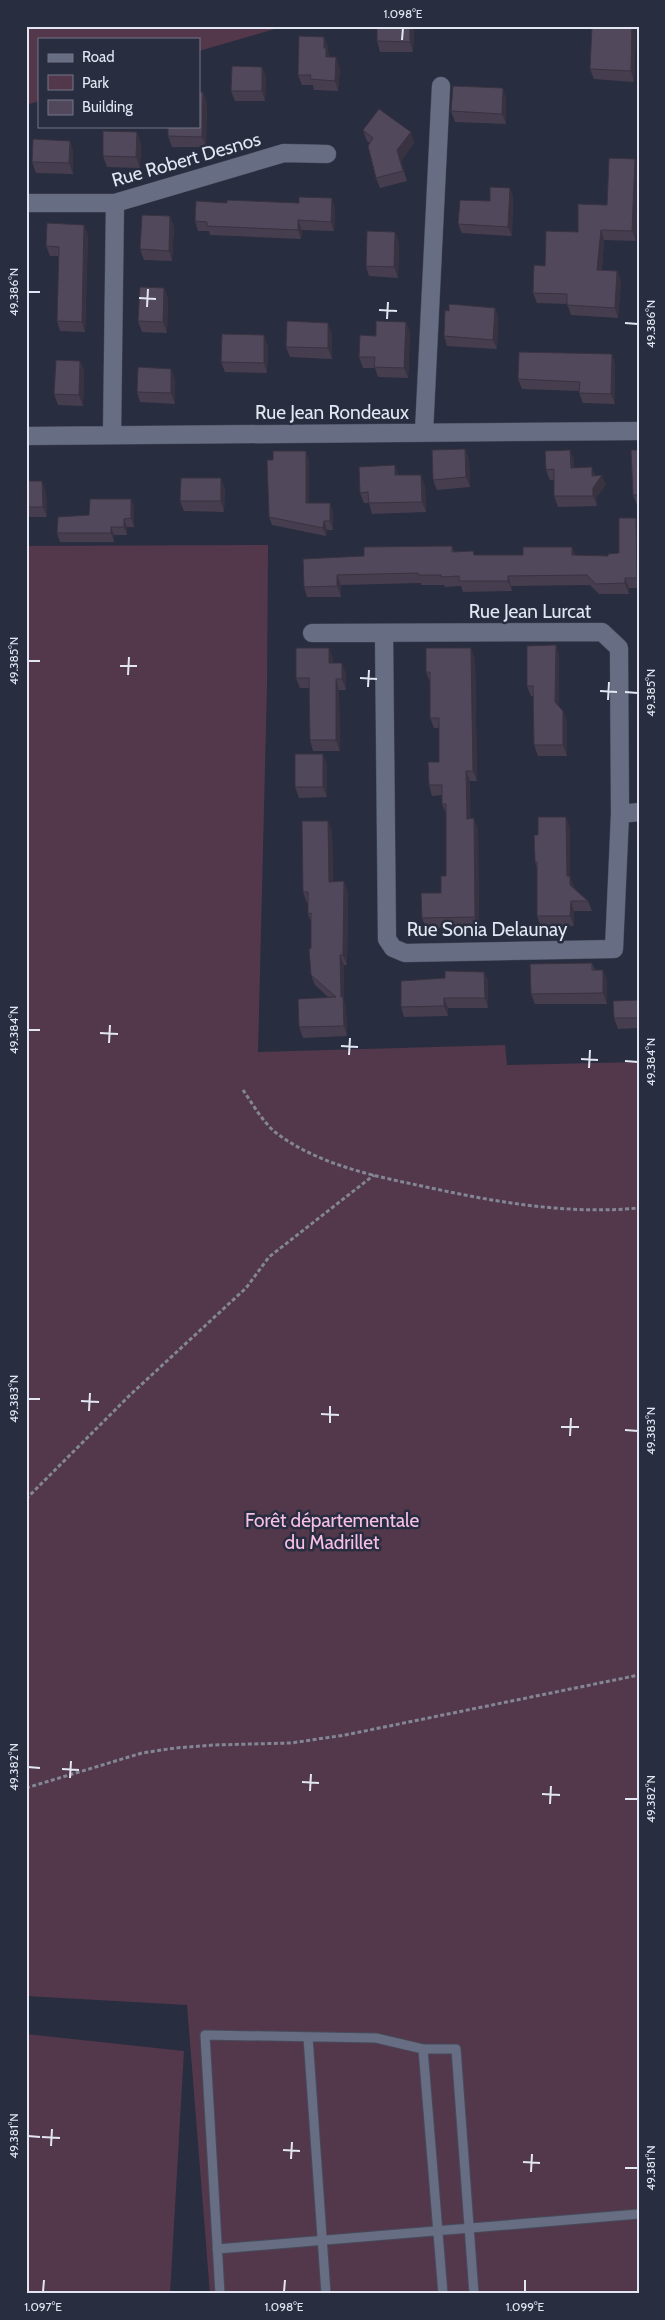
<svg xmlns="http://www.w3.org/2000/svg" width="665" height="2320" font-family="Cabin,sans-serif">
<style>
.green{fill:#53384b}
.lines{fill:none;stroke-linecap:round;stroke-linejoin:round}
.service-casing{stroke:#474b5b;stroke-width:11}
.minor-casing{stroke:#474b5b;stroke-width:19}
.path{stroke:#828695;stroke-width:3;stroke-dasharray:4 2.5;stroke-linecap:butt}
.service{stroke:#676e83;stroke-width:9}
.minor{stroke:#676e83;stroke-width:18}
.wall{fill:#463e4f}
.shaded-wall{fill:#393240}
.building{fill:#51485c;stroke:#393240}
.ticks{fill:none;stroke:#e2e6f2;stroke-width:2}
.labels{text-anchor:middle;stroke-width:5;stroke-linejoin:round;paint-order:stroke}
.street-label{font-size:19px;fill:#e2e6f2;stroke:#282d3f}
.park-label{font-size:19px;fill:#f9c0e7;stroke:#282d3f}
.neatline{fill:none;stroke:#e2e6f2;stroke-width:2}
.ticks-label{font-size:12px;text-anchor:middle;fill:#e2e6f2}
</style>
<rect width="100%" height="100%" fill="#282d3f"/>
<path class="green" d="M26 26H285L199 51V39H39V101L26 105Z
M268 545 267 686 258 1052 505 1045 507 1065 639 1062V2294H210L187 2005 26 1996V546Z
M26 2034 184 2051 170 2294H26Z"/>
<g class="lines">
<g class="service-casing">
<path id="service" d="M308 2037 326 2294
M423 2049 443 2294
M217 2249 639 2214
M220 2294 205 2035 376 2038 423 2049H456L474 2294"/>
</g>
<g class="minor-casing">
<path id="minor" d="M26 203H115L284 153 327 154
M424 432 441 86
M112 435 115 203
M26 436 639 431
M312 633 602 632 619 648 620 814 639 812
M384 633 387 939 393 948 405 953 614 949 620 814"/>
</g>
<path class="path" d="M243 1090C252 1103 262 1121 275 1132 315 1163 369 1175 417 1185 490 1201 563 1215 639 1208
M26 1499 130 1395 246 1288 269 1257 374 1175
M26 1788 142 1753 175 1748 214 1745 291 1743 345 1735 639 1675"/>
<use href="#service" class="service"/>
<use href="#minor" class="minor"/>
</g>
<path class="wall" d="M377 26H414L413 52H380L377 41Z
M592 26H634L636 30 634 82 594 79 590 69Z
M324 37 328 47V52L330 57 340 68 338 91 314 90 313 85H302L298 75Z
M262 67 266 77 265 101H235L231 91Z
M506 98V124L455 122 451 111Z
M207 102 206 147H172L168 136Z
M363 130 411 132 414 143 401 161 407 181 380 188 376 178 370 143 367 141Z
M70 141 73 151V174L36 173 32 162Z
M141 142 140 168 107 167 103 156Z
M635 159 639 168 636 241 604 240 602 270 617 271 621 281 618 318 571 315 567 304 537 303 533 293 545 266 578 232 607 205Z
M510 188 513 197 512 236 462 233 458 224Z
M335 208 334 231 302 230 301 239 210 235 209 231H198L195 221Z
M84 225 88 235 85 332 60 331 57 321 59 256H50L46 246Z
M174 226 172 261 144 260 140 249Z
M395 232 399 243 398 278 369 276 366 266Z
M164 288 168 298 167 333 142 332 138 321Z
M495 308 498 317 497 349 447 346 444 336Z
M406 322 410 333 408 378 378 377 375 368H363L359 357 376 336Z
M332 334V359L290 357 286 347Z
M268 346 267 373 225 372 221 362Z
M612 354 615 364V404L583 403 579 393 580 391 522 389 518 379Z
M80 361 84 371 83 406 58 405 54 394Z
M175 379V404L140 402 137 392Z
M465 449 469 460 470 487 437 490 433 480Z
M639 450V505H637L633 495Z
M309 459V503L333 511V530H327L326 536 272 525 269 517Z
M574 460V468L595 475 606 485 596 498 597 506 558 507 554 496V480H550L546 470Z
M395 465 398 475 425 486 426 512 372 514 369 503H364L360 493Z
M26 481 46 492 47 517H26Z
M225 488 224 512 184 511 180 501Z
M131 499 134 507V527H127V535H114V542H60L57 533 89 515Z
M639 526V588H629V594H599L590 585 511 586 512 591 463 592 461 586 445 587 444 585H421V583L341 585V597H307L304 587 364 556 452 546 454 552 475 555H523L572 547 575 555 608 556 619 553Z
M556 645 559 656V706L567 721V756H538L534 745 533 696H531L527 686Z
M333 658V663L346 673V690H339L340 751H313L310 740 309 688H300L296 678Z
M475 658 477 781H470V819L478 829 479 927 426 928 422 918 441 893 446 876V813L442 804V795L432 796 429 785 439 762V728H434L430 718V682L426 672Z
M327 764V797L299 798 295 787Z
M570 827V877L574 888 588 901 592 911H574V926L541 927 537 916V868L535 862 538 835Z
M332 831 333 882 348 891 347 965H344V1001L346 1008 347 1036 303 1038 299 1027 329 998 315 985 311 975V922L308 914V903H307L303 892Z
M592 963 595 970 607 980V1004H535L531 994Z
M484 972 488 981V1008H448V1016L404 1017 401 1007 445 978Z
M639 1000V1028L618 1029 614 1018Z"/>
<path class="shaded-wall" d="M410 26H414L413 52 410 42Z
M632 26H634L636 30 634 82 631 71Z
M324 37 328 47V52L330 58 326 57 324 48Z
M336 57 340 68 338 91 335 81Z
M262 67 266 77 265 101 262 91Z
M503 88 506 98V124L502 114Z
M203 92 207 102 206 147 202 137Z
M137 132 141 142 140 168 136 157Z
M411 132 414 143 401 161 407 181 397 150Z
M70 141 73 151V174L69 163Z
M635 159 639 168 636 241 632 231Z
M510 188 513 197 512 236 508 227Z
M332 198 335 208 334 231 331 222Z
M170 216 174 226 172 261 169 251Z
M298 220 302 230 301 239 298 230Z
M84 225 88 235 85 332 82 322Z
M601 230 604 240 601 280 597 270Z
M395 232 399 243 398 278 394 267Z
M617 271 621 281 618 318 615 308Z
M164 288 168 298 167 333 163 322Z
M495 308 498 317 497 349 493 340Z
M406 322 410 333 408 378 404 368Z
M328 323 332 334V359L328 348Z
M264 335 268 346 267 373 264 363Z
M612 354 615 364V404L611 394Z
M80 361 84 371 83 406 79 395Z
M171 369 175 379V404L171 393Z
M465 449 469 460 470 487 466 477Z
M570 450 574 460 575 478 571 468Z
M306 451 309 459V511L306 503Z
M395 465 398 476 395 475Z
M592 467 596 477 602 475 606 485 596 498 597 506 593 496Z
M421 475 425 486 426 512 422 502Z
M221 478 225 488 224 512 221 501Z
M42 481 46 492 47 517 43 507Z
M131 499 134 507V527L131 518Z
M330 503 333 511V530L330 521Z
M636 518 639 526V584L637 578Z
M124 519 127 527V535L124 527Z
M324 521 327 530 326 536 323 528Z
M111 527 114 535V542L111 533Z
M572 547 576 557 572 555Z
M337 575 341 585V597L337 586Z
M508 576 511 586 512 591 508 581Z
M625 578 629 588V594L625 583Z
M556 645 559 656V712L555 702Z
M329 648 333 658V673L329 663Z
M471 648 475 658 477 781 473 771Z
M342 663 346 673V690L342 679Z
M336 679 339 690 340 751 336 740Z
M563 711 567 721V756L563 745Z
M323 754 327 764V797L323 787Z
M466 771 470 781 471 829 467 819Z
M566 817 570 827V877L574 887V895L567 876Z
M474 818 478 829 479 927 475 917Z
M328 821 332 831 333 892 329 882Z
M344 881 348 891 347 965 343 955Z
M571 901 574 911V926L570 916Z
M340 955 344 965V1001L346 1008 347 1036 344 1026 341 997Z
M603 970 607 980V1004L603 993Z
M484 972 488 981V1008L485 998Z
M444 998 448 1008V1016L444 1006Z"/>
<path class="building" d="M377 26H410V42L377 41Z
M592 26H632L631 71 590 69Z
M299 36 324 37V48H326V57H336L335 81 310 79 311 75H298Z
M232 66 262 67V91H231Z
M453 86 503 88 502 114 451 111Z
M199 92H203L202 137 168 136V126H199Z
M379 109 411 132 397 150 403 171 376 178 368 146 373 138 363 130Z
M103 131 137 132 136 157 103 156Z
M33 139 70 141 69 163 32 162Z
M609 158 635 159 632 231 601 230 597 270 617 271 615 308 567 305V294L533 293 534 265 545 266 546 231 578 232V204L607 205Z
M490 187 510 188 508 227 458 224 460 200 490 201Z
M299 197 332 198 331 222 298 220V230L207 226V222L195 221 196 201 227 203V200L299 203Z
M142 215 170 216 169 251 140 249Z
M47 223 84 225 82 322 57 321 59 247 46 246Z
M367 231 395 232 394 267 366 266Z
M140 287 164 288 163 322 138 321Z
M449 304 495 308 493 340 444 336 445 310 449 311Z
M287 321 328 323V348L286 347Z
M376 321 406 322 404 368 374 367 375 357H359L360 335 376 336Z
M222 334 264 335V363L221 362Z
M519 352 612 354 611 394 579 393 580 382 518 379Z
M56 360 80 361 79 395 54 394Z
M138 367 171 369V393L137 392Z
M465 449 466 477 433 480 432 450Z
M570 450 571 468 592 467V476L602 475 593 488V496H554V469L546 470 545 451Z
M631 450H639V495H633Z
M273 451H306V503H330V521H324L323 528 269 517 267 460H273Z
M395 465V475H421L422 502 369 503 368 492 360 493 359 467Z
M181 478H221V501H180Z
M26 481H42L43 507H26Z
M90 499H131V518L124 519V527H111V533H57L58 517 89 515Z
M619 518H636L637 578H625V583L596 584 587 575 508 576V581H459V576L441 577V575H418V573L337 575V586L304 587 303 559 364 556V547L452 546V552L473 551 474 555H523V547H572V555L608 556V554L619 553Z
M556 645 555 702 563 711V745H534L533 686H527V646Z
M296 648H329V663H342V679H336V740H310L309 678H296Z
M426 648H471L473 771H466L467 819 474 818 475 917 422 918 421 893H441V876H446V804H442V785H429L428 762H439V718H430V672H426Z
M295 754H323V787H295Z
M538 817H566L567 876H570V885L588 901H571L570 916H537V862H535L534 835H538Z
M302 821H328L329 882 344 881 343 955H340L341 997H343L344 1026 299 1027 298 999 336 997 311 975 309 949 311 948V913L308 914V892H303Z
M592 963V970H603V993L531 994 530 964Z
M445 971 484 972 485 998H444V1006L401 1007V981L445 978Z
M639 1000V1018H614L613 1001Z"/>
<path class="ticks" d="M402 40 403 28M28 292H40M139 298 156 299M147 307 148 289M379 310 397 311M387 319 388 302M625 323 638 324M28 661H40M120 666H137M128 675 129 657M360 678 377 679M368 687 369 670M600 691 617 692M625 692 638 693M608 700 609 682M28 1030H40M100 1033 118 1034M109 1043 110 1025M341 1046 358 1047M349 1055 350 1038M581 1059 598 1060M625 1061 638 1062M589 1068 590 1050M28 1399H40M81 1401 99 1402M89 1411 90 1393M321 1414 339 1415M330 1423V1406M561 1427H579M625 1430 638 1431M570 1436 571 1418M28 1767 40 1768M62 1769 79 1770M70 1778 71 1761M302 1782 319 1783M310 1791 311 1774M542 1794 560 1795M625 1799H638M550 1804 551 1786M28 2136 40 2137M42 2137 60 2138M51 2146 52 2129M283 2150 300 2151M291 2159 292 2142M523 2162 540 2163M625 2168H638M531 2172 532 2154M43 2292 44 2280M284 2292 285 2280M525 2292V2280"/>
<g class="labels">
<g class="street-label">
<text transform="translate(186 159) rotate(-16)" y="7">Rue Robert Desnos</text>
<text x="332" y="419">Rue Jean Rondeaux</text>
<text x="530" y="618">Rue Jean Lurcat</text>
<text x="487" y="936">Rue Sonia Delaunay</text>
</g>
<g class="park-label">
<text x="332" y="1527">Forêt départementale<tspan x="332" dy="22">du Madrillet</tspan></text>
</g>
</g>
<rect width="665" height="2320" fill="none" stroke="#282d3f" stroke-width="55"/>
<rect x="38" y="38" width="162" height="90" fill="#282d3f" stroke="#727787"/>
<rect x="48" y="54" width="25" height="8" fill="#676e83" stroke="#727787"/>
<text x="82" y="62" font-size="15" fill="#e2e6f2">Road</text>
<rect x="48" y="75" width="25" height="15" fill="#53384b" stroke="#727787"/>
<text x="82" y="88" font-size="15" fill="#e2e6f2">Park</text>
<rect x="48" y="100" width="25" height="15" fill="#51485c" stroke="#727787"/>
<text x="82" y="112" font-size="15" fill="#e2e6f2">Building</text>
<rect x="28" y="28" width="610" height="2264" class="neatline"/>
<g class="ticks-label">
<text x="403" y="18">1.098°E</text>
<text transform="translate(14 292) rotate(-90)" y="4">49.386°N</text>
<text transform="translate(651 324) rotate(-90)" y="4">49.386°N</text>
<text transform="translate(14 661) rotate(-90)" y="4">49.385°N</text>
<text transform="translate(651 693) rotate(-90)" y="4">49.385°N</text>
<text transform="translate(14 1030) rotate(-90)" y="4">49.384°N</text>
<text transform="translate(651 1062) rotate(-90)" y="4">49.384°N</text>
<text transform="translate(14 1399) rotate(-90)" y="4">49.383°N</text>
<text transform="translate(651 1431) rotate(-90)" y="4">49.383°N</text>
<text transform="translate(14 1767) rotate(-90)" y="4">49.382°N</text>
<text transform="translate(651 1799) rotate(-90)" y="4">49.382°N</text>
<text transform="translate(14 2136) rotate(-90)" y="4">49.381°N</text>
<text transform="translate(651 2168) rotate(-90)" y="4">49.381°N</text>
<text x="43" y="2311">1.097°E</text>
<text x="284" y="2311">1.098°E</text>
<text x="525" y="2311">1.099°E</text>
</g>
</svg>
